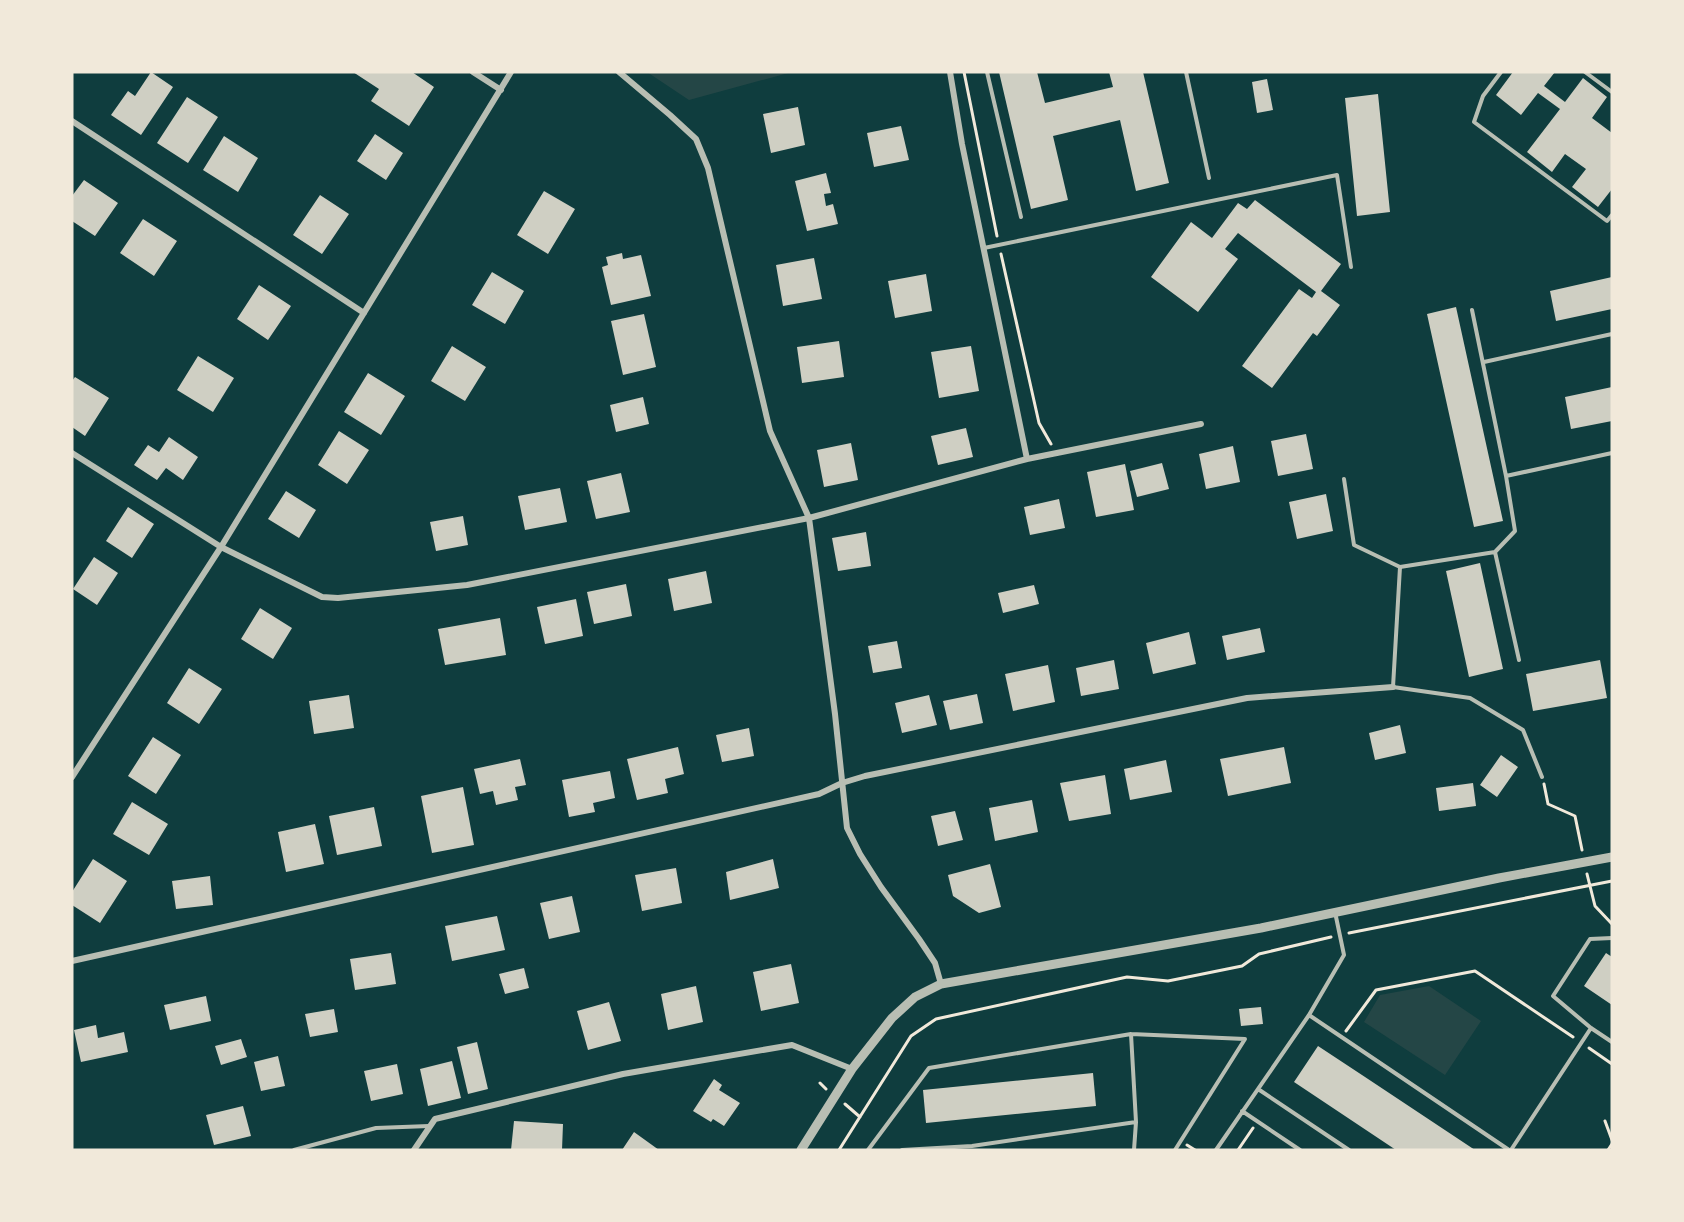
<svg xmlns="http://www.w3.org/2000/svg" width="1684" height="1222" font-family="'Sofia Sans Condensed',sans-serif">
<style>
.green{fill:#244646}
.building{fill:#cfcfc3}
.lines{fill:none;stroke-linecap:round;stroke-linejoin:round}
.path{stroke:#f1e9da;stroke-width:3}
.service{stroke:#b8beb3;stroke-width:4}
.minor{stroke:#b8beb3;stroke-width:6}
.tertiary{stroke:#b8beb3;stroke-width:9}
</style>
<rect width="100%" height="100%" fill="#0f3d3e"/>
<path class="green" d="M647 72H792L689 100Z
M1429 986 1481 1021 1445 1075 1364 1022 1380 995Z"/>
<path class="building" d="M151 72 173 87 141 135 111 115 128 91 135 96Z
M353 72H412L434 87 409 126 371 101 379 89Z
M999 72H1037L1045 103 1113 87 1109 72H1143L1169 183 1136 191 1120 120 1053 136 1068 200 1031 209Z
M1513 72H1555L1544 86 1565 102 1583 78 1607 97 1592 118 1612 133V189L1598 207 1572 187 1586 169 1565 154 1552 172 1527 152 1560 109 1538 93 1521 115 1496 95Z
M1267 79 1273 110 1257 113 1252 82Z
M1378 94 1390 212 1357 216 1345 98Z
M187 97 218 117 188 163 157 143Z
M798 107 805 145 771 153 763 114Z
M901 126 909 160 874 167 867 133Z
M375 134 403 153 386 180 357 161Z
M224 136 258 158 238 192 203 170Z
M826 173 831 193 824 194 826 206 833 204 838 224 807 231 795 181Z
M84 180 118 203 95 236 72 221V196Z
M544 191 575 209 548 254 517 235Z
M320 195 349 214 322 254 293 235Z
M1255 200 1341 264 1321 291 1340 305 1317 336 1313 333 1272 388 1242 366 1299 289 1312 298 1316 292 1238 233 1225 249 1238 259 1198 312 1151 277 1191 222 1212 238 1238 203 1247 209Z
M143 219 177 241 154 276 120 253Z
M622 253 623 259 641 255 651 296 611 305 602 267 608 265 606 257Z
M814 258 822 299 783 306 776 265Z
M492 272 524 291 505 324 472 305Z
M926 274 932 311 895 318 888 281Z
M1612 277V309L1556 321 1550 291Z
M259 285 291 306 268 340 237 319Z
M1456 307 1503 521 1474 527 1427 314Z
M644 314 656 367 623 375 611 321Z
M839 341 844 377 802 383 797 347Z
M452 346 486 367 465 401 431 381Z
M971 346 979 391 939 398 931 352Z
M198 356 234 378 213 412 177 390Z
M368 373 405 396 381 435 344 412Z
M75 377 109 398 85 436 72 427V381Z
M1612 387V421L1571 429 1565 397Z
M643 397 649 424 616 432 610 405Z
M966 428 973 457 938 465 931 436Z
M339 431 369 450 347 484 318 465Z
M1306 434 1313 469 1278 476 1271 441Z
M169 437 198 457 183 480 166 468 157 480 134 465 148 445 159 452Z
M851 443 858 480 824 487 817 450Z
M1233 446 1240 482 1206 489 1199 454Z
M1162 463 1169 489 1137 497 1130 471Z
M1125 464 1134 510 1096 517 1087 472Z
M621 473 630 512 596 519 587 481Z
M560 488 567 522 525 530 518 496Z
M286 491 316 510 299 538 268 519Z
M1326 494 1333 531 1297 539 1289 502Z
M1059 499 1065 528 1030 535 1024 507Z
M128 507 154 524 132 558 106 541Z
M463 516 468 545 436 551 430 522Z
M866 532 871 566 838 571 832 538Z
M94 557 118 573 97 605 73 589Z
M1480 563 1503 669 1469 677 1446 571Z
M706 571 712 603 674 611 668 579Z
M626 584 632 616 594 624 587 592Z
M1034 585 1039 604 1003 613 998 593Z
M576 599 583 636 545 644 537 607Z
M260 608 292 628 273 659 241 639Z
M500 618 506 655 445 665 438 629Z
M1260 628 1265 652 1227 660 1222 636Z
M1189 632 1196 664 1153 674 1146 643Z
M897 641 902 668 873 673 868 646Z
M1114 660 1119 689 1081 696 1076 668Z
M1600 660 1607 698 1533 711 1526 674Z
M1048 665 1055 702 1013 711 1005 674Z
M189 668 222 689 199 724 167 703Z
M977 694 983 723 950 730 943 701Z
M349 695 354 728 314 734 309 701Z
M929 695 937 725 902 733 895 703Z
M1400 725 1406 753 1375 760 1369 733Z
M749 728 754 756 722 762 716 735Z
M153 737 181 755 156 794 128 776Z
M678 747 684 774 665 779 668 793 637 800 627 759Z
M1284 747 1291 783 1228 796 1220 759Z
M1501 755 1518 767 1497 797 1480 785Z
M520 759 526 785 515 787 518 800 496 805 493 791 480 794 474 769Z
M1166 760 1172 792 1130 800 1124 769Z
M610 771 615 798 593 803 595 812 569 817 562 780Z
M1105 775 1111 814 1069 821 1060 783Z
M1473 783 1476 806 1439 811 1436 788Z
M463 787 474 845 432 853 421 796Z
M1032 800 1038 832 995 841 989 808Z
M132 802 168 824 149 855 113 834Z
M374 807 382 846 337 855 329 816Z
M955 811 963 840 938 846 931 816Z
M315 824 324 864 286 872 278 832Z
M93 859 127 881 100 923 72 905V892Z
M773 859 779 888 730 900 726 872Z
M990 864 1001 907 979 913 953 896 948 875Z
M676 868 682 903 642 911 635 875Z
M210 876 213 905 176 909 172 881Z
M572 896 580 932 549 939 540 903Z
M497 916 505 950 452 961 445 926Z
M391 953 396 984 355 990 350 959Z
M1606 953 1612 957V1005L1584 986Z
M791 964 799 1003 761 1011 753 972Z
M524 968 529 988 505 994 499 974Z
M696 986 703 1022 668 1030 661 994Z
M206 996 211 1021 170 1030 164 1005Z
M609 1002 621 1041 588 1050 577 1011Z
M1261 1007 1263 1024 1241 1026 1239 1009Z
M334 1009 338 1032 310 1037 305 1014Z
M96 1025 98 1038 124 1032 128 1052 81 1062 74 1030Z
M241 1039 247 1057 221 1065 215 1046Z
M477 1042 488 1089 468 1094 457 1047Z
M1318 1046 1362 1075 1475 1150H1396L1294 1082Z
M278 1056 285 1086 261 1091 254 1062Z
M452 1061 461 1098 428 1106 420 1069Z
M397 1064 403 1094 371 1101 364 1071Z
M1093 1073 1096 1106 926 1123 923 1090Z
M714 1079 722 1085 719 1090 740 1103 724 1126 713 1119 711 1122 693 1111Z
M243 1106 251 1136 214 1145 206 1115Z
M514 1121 563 1124 562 1150H511Z
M634 1132 659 1150H622Z"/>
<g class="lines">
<path class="path" d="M964 72 997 236
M1001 254 1039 423 1051 444
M1544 784 1548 804 1575 816 1582 850
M1587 874 1595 906 1612 924
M1349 933 1612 881
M1346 1031 1376 990 1475 971 1573 1037
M1589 1048 1612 1064
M820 1083 826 1089
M845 1104 860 1117
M1605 1121 1612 1140
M1187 1145 1195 1150
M839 1150 911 1036 936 1019 1127 977 1168 981 1242 966 1259 954 1331 937
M1238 1150 1253 1128
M1608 1150 1612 1144"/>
<path class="service" d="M987 72 1021 217
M1186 72 1209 178
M1501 72 1483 96 1474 122 1607 221 1612 215
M1585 72 1612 92
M984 248 1337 175 1351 267
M1472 310 1506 476 1515 531 1495 552 1519 660
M1484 362 1612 334
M1506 476 1612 453
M1344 479 1354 545 1400 567 1495 552
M1400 567 1393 687 1470 698 1523 730 1542 777
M1612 938 1590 939 1553 996 1591 1028 1612 1042
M1309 1015 1344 955 1335 912
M1131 1034 1136 1122 1134 1150
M1258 1089 1349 1150
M1242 1111 1300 1150
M294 1150 376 1128 429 1126
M868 1150 929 1068 1131 1034 1245 1039 1175 1150
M902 1150 972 1146 1136 1122
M1216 1150 1309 1015 1509 1150
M1511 1150 1591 1028"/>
<path class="minor" d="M473 72 501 90
M619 72 670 115 696 139 708 168 770 431 809 518 835 714 847 828 860 854 881 887 919 939 935 963 941 984
M950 72 962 144 1027 459
M72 121 364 313
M72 453 221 547 322 597 338 598 467 585 809 518 1027 459 1201 424
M72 777 221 547 511 72
M72 961 819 794 842 783 865 776 1247 698 1393 687
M414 1150 435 1119 623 1074 792 1045 852 1069"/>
<path class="tertiary" d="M801 1150 852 1069 892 1018 915 997 941 984 1261 928 1499 878 1612 857"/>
</g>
<rect width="1684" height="1222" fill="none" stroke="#f1e9da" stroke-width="147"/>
</svg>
